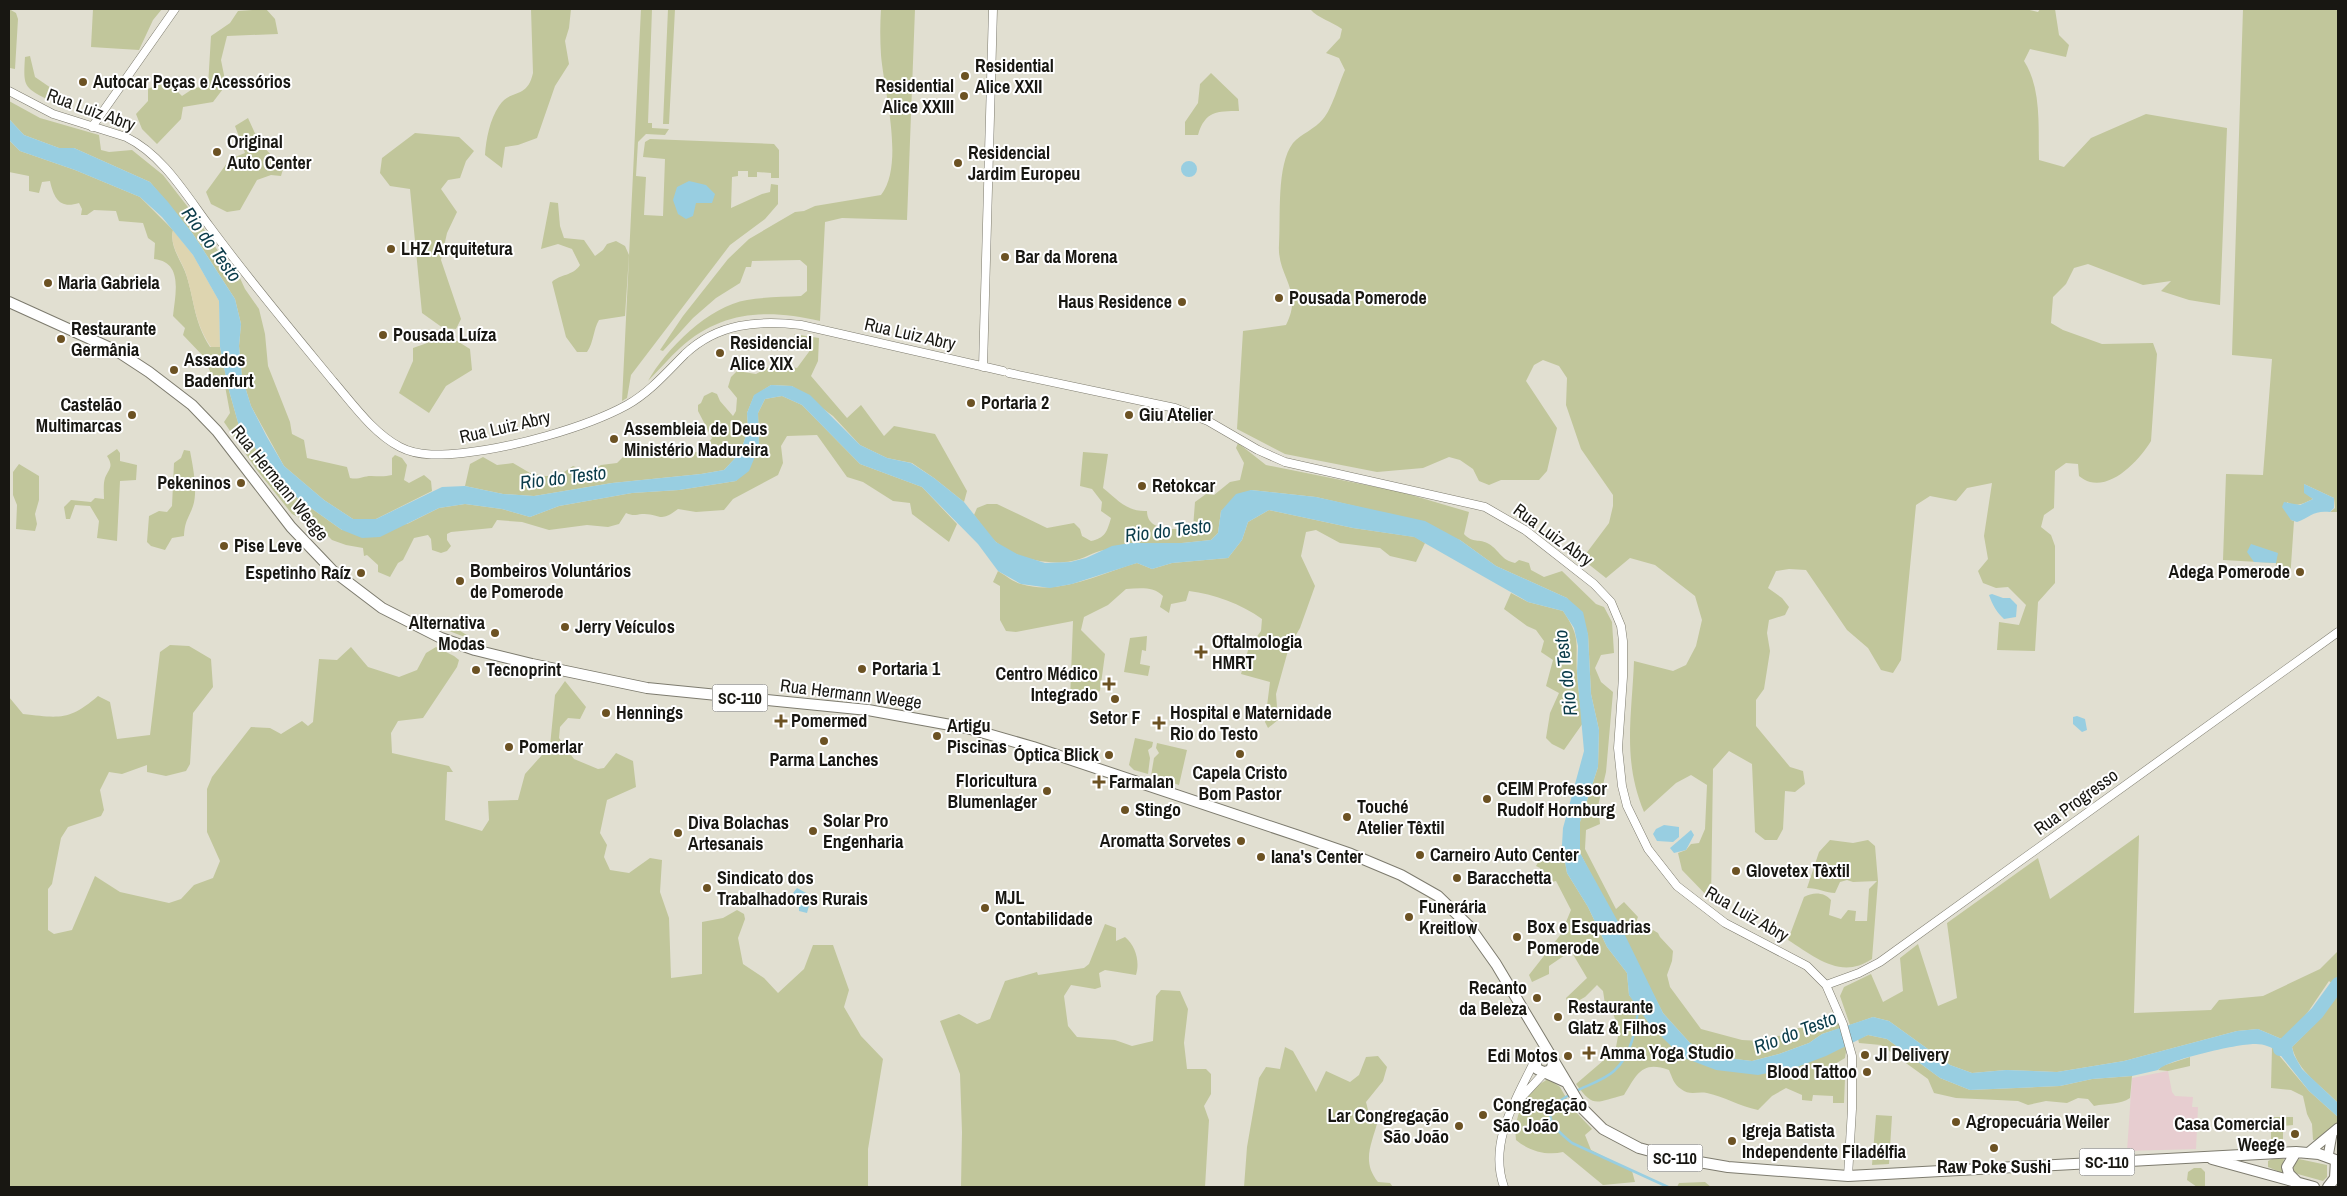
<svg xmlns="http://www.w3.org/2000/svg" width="2347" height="1196" font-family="'Archivo Narrow',sans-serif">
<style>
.commercial{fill:#e7cdd0}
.green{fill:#c1c69b}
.sand{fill:#ded5b0}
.water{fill:#98cee1}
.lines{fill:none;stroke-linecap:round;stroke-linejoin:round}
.stream{stroke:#98cee1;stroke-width:2.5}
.river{stroke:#98cee1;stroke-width:14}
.tertiary-casing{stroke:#7d7b6e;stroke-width:9}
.secondary-casing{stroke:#7d7b6e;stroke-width:11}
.primary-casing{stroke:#7d7b6e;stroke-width:12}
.tertiary{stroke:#fff;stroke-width:8}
.secondary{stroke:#fff;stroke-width:9}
.primary{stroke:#fff;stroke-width:10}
.poi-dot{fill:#6c5223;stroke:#fff;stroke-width:2}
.labels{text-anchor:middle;stroke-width:4;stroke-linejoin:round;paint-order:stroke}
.shield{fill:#fff;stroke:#5d5d59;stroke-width:1}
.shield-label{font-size:16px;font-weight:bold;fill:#181712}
.poi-label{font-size:18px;font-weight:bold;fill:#181712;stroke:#fff;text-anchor:start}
.street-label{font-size:18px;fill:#181712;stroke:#fff}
.water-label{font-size:19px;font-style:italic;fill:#0b3c4a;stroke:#fff}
</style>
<rect width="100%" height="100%" fill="#e1dfd1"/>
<path class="commercial" d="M2168 1071 2172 1092 2175 1096 2193 1097 2192 1107H2198L2196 1149 2127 1151 2132 1078Z"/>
<path class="green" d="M9 9 16 13 18 19 15 69 10 68Z
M93 9H162L153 20 139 50 91 47Z
M266 9 275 19 278 34 227 36 221 60 226 85 213 102 183 107 181 119 157 144 142 129 136 114 148 101V89L166 80 182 96 194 88 208 86 211 36 230 23 238 11Z
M531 9H571L569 28 565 41 569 64 555 86 537 138 518 145 505 147 502 168 485 155C486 139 490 119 499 106 511 88 527 100 533 73Z
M641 9H652L648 123H652V128L669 129 665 135 646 134 638 142 636 176 646 177 644 215 663 216 665 159 643 157 645 142 650 139 774 144 779 150V178H771V173L757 172V177H748V171H738V176L732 177 731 208 762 194 770 192 771 184 778 185V204L765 219 730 245 631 375 627 398 622 401Z
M668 9H675L669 124H663Z
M881 9H915L907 220 842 218 825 222 820 321C768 309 722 310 680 348 669 358 659 370 648 381 666 349 709 306 747 300 764 297 783 297 801 296L807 291V266L800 260 752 261 751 267H746L740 283 716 298 693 318 663 351 660 350 683 316 728 259 749 239 795 212 804 211 815 206 881 195C905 164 884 92 881 55 880 40 880 24 881 9Z
M1310 9H2025L2038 12 2040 9H2055L2059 35 2069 45 2066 57 2030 49 2024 61C2042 89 2038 128 2039 160L2064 167 2091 138 2146 114 2227 128 2220 305 2189 300 2161 291 2171 281 2143 285 2088 264 2074 268 2066 284 2053 297 2051 323 2063 330 2102 344 2153 343 2157 354 2151 441C2140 459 2114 488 2090 482 2086 481 2082 478 2079 476L2078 464 2066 463 2055 471 2054 508 2044 515 2041 527 2051 535 2055 546V583L2038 602 2035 651 1997 650 1999 622 2019 625 2026 605 2008 587 1996 588 1983 583 1978 571 1988 559 1984 536 1992 483 1967 488 1956 501 1930 496 1916 505 1901 660 1893 673 1881 670 1868 648 1847 630 1806 570 1789 569 1776 571 1768 588 1782 598 1789 607 1785 615 1769 620 1767 633 1770 651 1764 689 1756 700V726L1790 767 1803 771 1805 784 1795 792 1785 791 1783 829 1777 840H1765L1755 832 1752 764 1729 751 1713 769 1711 900 1682 870 1678 853 1686 850 1691 844 1699 843 1705 829 1707 785 1691 775 1676 783 1644 812C1622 759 1632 716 1634 661L1673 671 1686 665 1696 646 1702 620 1695 596 1655 565 1630 558 1606 578 1582 559 1609 523 1613 506V495L1581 449 1566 405 1567 378 1559 366 1543 360 1534 365 1526 381 1557 428 1547 471 1539 480H1501L1489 485 1479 481 1473 469 1460 460 1449 457 1423 468 1377 472 1285 454 1237 429 1243 331 1286 325C1304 290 1277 277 1279 245 1281 218 1276 165 1293 143 1301 134 1315 129 1323 119 1332 109 1339 83 1345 70L1339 58 1326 53 1340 38 1342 29C1331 21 1319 19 1310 9Z
M2243 9H2338V512H2330L2335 508 2334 498 2304 484 2308 495 2313 499C2304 503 2296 508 2287 502L2291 520 2294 521 2290 580 2275 579 2276 563 2223 560 2226 474 2263 475 2272 359 2232 355Z
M30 56 35 77 51 88 50 101C24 87 23 88 25 57Z
M1211 73 1238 99 1239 111C1217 111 1205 111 1198 135H1185V122L1198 103 1200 84Z
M9 101 40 118 99 135 101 150 109 152 132 150 163 175 198 220 229 268 239 276 245 289 259 309 265 334 268 366 290 422 292 434 304 440 307 458 347 467 350 478C359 480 363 476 371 476 378 476 384 477 392 475V458L395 455 402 458 407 465 404 480 409 483 424 475 431 481 432 491 376 519H353L324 500 284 466 251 406 242 377 239 346 241 324 235 299 193 234 150 182 74 148H59L24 135 9 119Z
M248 118 259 142 273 157 286 159 281 176 271 175 257 180 240 210 227 212 211 204 206 192 230 159 245 153 235 126Z
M415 133 459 137 474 151 466 161 460 178 448 180 441 189 457 212 447 233 441 260 461 319 456 329 443 328 422 313 410 189 390 186 380 173 382 158Z
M9 140 20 151 75 170 140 197 173 230C169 247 182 261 187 277 195 304 194 321 210 347H220L228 387 239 426 281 483 301 501 342 530 407 524 439 508 465 504 502 509 530 517 559 506 632 493 679 490 736 481 759 447 758 413 765 399 782 396 802 405 860 464 922 487 957 524 949 542 912 514 910 503 893 501 863 482 847 477 817 435 787 436 781 446 783 463 778 475 733 499 724 510 696 512 678 509C659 524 660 513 642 514 635 515 633 516 626 513L619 524 608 527 587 525 549 530 522 522 497 520 492 528 451 532 447 534V540L451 546 447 551 441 553 432 550 431 539 428 535 414 538 403 560 398 563 390 577 378 572V565L367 555 364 556 363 548 346 545 332 540 325 533 306 524 302 519 292 514 256 469 224 422 230 413 225 386 211 374 204 357 183 335 185 328 173 316C175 295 184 262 154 259L155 243 148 238 143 223 119 221 116 211 94 210 87 215H81L82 209 79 203C60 209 54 199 50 181L42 182 39 193 29 191V176L9 172Z
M550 202 558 203 560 226 564 238 584 240 595 256 603 250 607 244 616 241 625 246 629 255 625 316 599 320C593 330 594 342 587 352H577L566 337 552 282C560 274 573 276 580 265L572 249 558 244 541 249Z
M794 334 819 338 818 361 811 376 847 418 861 405 884 436 894 426 935 434 967 491 964 502 934 478 912 463 887 458 860 445 833 416 792 386 771 385 754 396 747 413 748 430 740 453 724 470 701 474 612 483 534 496 503 494 465 486 470 464 483 457 497 465 513 463 530 473 545 476H558L573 466 589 472 601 465 617 463 626 454 633 456 648 452 673 459 703 450 712 438 698 411V405L701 403 704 396 712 392 717 394 720 401 733 416 736 411 737 398 728 387 731 377 737 371 756 374 774 364 797 368 811 349 808 342 799 339Z
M433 341H457L470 349 472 370 446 386 429 413 399 393 413 361V348Z
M1238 443 1266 465 1401 492 1469 512 1464 534C1473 544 1479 538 1489 544 1500 551 1501 560 1515 563L1519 560 1529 563 1531 570 1544 577 1562 571 1596 604 1604 607 1612 622 1614 653 1601 655 1595 668 1601 682 1613 692 1606 772 1598 806 1600 824 1586 830 1585 849 1616 909 1624 902 1638 917C1634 926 1639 929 1646 934L1653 930 1658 933 1660 937 1673 951 1672 961 1667 975 1670 987 1701 1029 1742 1040 1761 1041 1777 1036 1789 1035 1798 1028H1808L1834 1012 1841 1028 1822 1034 1809 1043 1779 1054 1752 1061 1718 1057 1690 1043 1663 1013 1580 853V822L1598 767 1599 730 1591 694 1588 634 1567 598 1496 566 1460 540 1359 507 1316 497 1251 490 1221 511 1218 533 1211 540C1176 544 1140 546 1104 550 1093 552 1084 559 1072 561 1047 566 1015 558 996 542 987 535 981 523 974 515L977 508 987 504H997L1047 528 1074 523 1080 529 1082 536 1091 541C1105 538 1107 532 1111 518L1101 511 1102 502 1092 489 1080 486 1083 452 1108 454 1103 488C1118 500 1127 512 1147 511 1147 533 1177 529 1193 528L1195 502 1206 494 1214 495 1230 482 1240 480 1244 463 1236 448Z
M117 449 120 453V461L137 465 136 480 120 481 117 541 97 538 99 521 90 506 75 505 70 519H66L64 507 71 500 91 502 95 498 104 499C104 493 103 484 105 478 109 468 114 467 107 456Z
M184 450 190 451C193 467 198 491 193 506 188 520 185 520 184 536L172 538 165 550 151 546 147 542 149 516 159 511 167 512 172 506 174 463 181 458Z
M19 464 39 476V500L35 514 37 524 35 531 16 529 17 505 13 495V472Z
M1269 510 1353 528 1415 537 1425 543 1416 562 1390 556 1380 548 1340 543 1316 530 1306 532 1301 556 1315 586 1300 628 1289 647 1276 694 1278 720 1268 728 1265 722 1270 682 1241 674 1249 647 1261 631 1262 619C1241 604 1214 594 1189 591L1186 601 1171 604 1169 613 1160 607 1163 596C1154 586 1139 588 1126 589L1108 605 1084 617 1081 630 1105 654 1100 691 1075 702 1070 701 1073 621 1016 632 1006 631 1000 620V586L993 582 998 571C1005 575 1013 582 1021 584 1060 596 1101 573 1137 563L1152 569 1172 563 1228 558 1242 540 1248 522Z
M1511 593 1528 602 1563 611C1582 639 1575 643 1577 673 1578 690 1581 707 1583 723L1564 750 1552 744 1546 738 1550 713 1559 693 1546 686 1553 660 1541 652 1544 641 1536 630 1527 626 1504 609Z
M431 624 457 629 470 637V639Z
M1147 636 1146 651 1142 650 1140 664 1150 666 1148 676 1124 672 1130 638Z
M170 645 189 646 211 659 213 687 193 713 190 764 186 771 166 776 147 772V765L122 774 109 772 100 790 104 810 101 816 68 827 61 838 52 884 48 889V930L54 934 72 930 95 876 120 892 169 903 181 899 194 885 213 878 220 861 207 832V789L212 777 251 727 270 728 281 734 302 721 308 726 313 722 319 659 337 660 351 647 368 667 399 677 417 670 426 653 436 647 454 656 459 660 457 667 423 718 398 721 391 733 392 753 449 766 453 772H447L445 820 482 831 489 820 488 801 518 800 525 774 550 746 555 695 565 681 586 707 580 719 568 718 560 727 559 738 574 759 598 769 604 768 616 753 633 761 636 787 607 800 600 833 607 845 604 857 610 870 629 873 650 858 662 860 660 892 669 918 671 978 702 974V922L723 918 737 910 744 914 745 919 738 938 743 964 764 978 778 993 804 969 813 945H833L849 990 844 1007 861 1036 883 1059 868 1149V1187H9V697L23 714C59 718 69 721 98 696L110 702 117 739 150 735 160 652Z
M1135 738 1153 742 1152 747 1148 750 1150 758 1148 774 1134 770 1129 765Z
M1157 743 1187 750 1179 785 1151 776 1154 758 1159 753 1156 748Z
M2139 835 2134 1013 2211 1010 2219 1000 2263 996 2320 969 2338 951V989L2329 981 2308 1012 2284 1040 2258 1029 2237 1031 2124 1061 2057 1072 2006 1070 1972 1073 1950 1065 1889 1021 1873 1017 1850 1025 1840 996 1844 987 1871 974 1883 1002 1903 991 1900 958 1918 944 1938 1006 1957 998 1947 923 2038 858 2050 899Z
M1830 840 1853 843 1868 840 1875 846 1878 881 1872 959C1841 980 1815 957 1788 940L1804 897C1813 892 1824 892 1831 900L1829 915 1841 919 1848 910 1856 911 1855 921H1867L1869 889 1877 881 1853 882 1847 880 1840 882 1835 893C1827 893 1817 888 1807 888L1819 852Z
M1562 845 1567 873 1588 907 1607 947 1627 973 1629 995 1682 1057 1797 1067 1847 1045 1845 1058 1835 1064 1829 1077 1845 1079 1844 1103H1833V1096L1813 1095 1812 1101 1802 1100V1095L1786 1088 1772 1096 1758 1110C1739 1106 1725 1097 1707 1093 1697 1091 1690 1096 1681 1089 1674 1085 1672 1077 1669 1070 1642 1060 1637 1074 1624 1095 1596 1102 1594 1109 1576 1084L1604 1060 1616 1047 1619 1031 1612 1010 1605 1004 1603 991 1597 985 1585 997 1569 1006 1566 998 1587 978 1571 951 1549 966V974L1532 982 1529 975 1561 934 1571 910 1556 881 1541 885 1542 874 1540 868 1536 866 1541 857 1555 855Z
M1105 924 1116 928V941L1125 937C1136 946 1140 962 1136 975L1105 970 1099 973 1101 987 1095 989 1071 985 1064 996 1068 1026 1077 1037 1115 1040 1132 1046 1153 1041 1156 996 1161 990 1180 991 1188 1009 1184 1043 1187 1069H1206L1211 1074V1094L1204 1106 1209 1120 1205 1187H961L962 1132 960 1074 940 1021 959 1014 977 1024 990 1019 1005 981 1037 972 1038 975 1084 968 1089 964Z
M2338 993V1103C2321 1085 2298 1072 2292 1047L2322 1017Z
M1868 1035 1887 1039 1940 1078 1970 1090 2060 1086 2092 1079 2132 1076 2130 1098C2120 1105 2107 1103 2094 1106L2088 1099 2078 1098 2067 1103 2046 1101 2028 1105 2018 1101 1956 1098 1934 1093 1928 1079 1881 1045 1859 1043 1858 1039Z
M1285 1047 1293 1051 1316 1092 1326 1071 1350 1082 1359 1075 1366 1057 1378 1056 1387 1067 1383 1081 1366 1102 1369 1114 1378 1120C1372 1144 1361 1161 1378 1182L1390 1183 1393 1187H1244L1247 1147 1259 1078 1266 1067 1280 1069Z
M2272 1047 2309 1091 2338 1117V1122L2320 1139 2313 1140 2312 1124 2307 1114 2303 1096 2291 1090 2271 1088Z
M2190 1057V1066L2168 1071 2158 1070 2162 1066Z
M1548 1079 1560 1087 1572 1108 1592 1129 1585 1135 1591 1150 1632 1171 1635 1182 1603 1185 1563 1152C1547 1156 1529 1151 1516 1140 1513 1115 1526 1091 1548 1079Z
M1876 1115 1892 1116 1889 1164 1872 1165Z
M2271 1117H2293V1125L2283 1126V1141L2271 1142Z
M2272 1159H2284L2282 1173 2268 1167V1161Z
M2299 1159 2327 1165V1177L2323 1181 2294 1173 2293 1166Z
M2194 1168H2201L2205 1172V1187H2197L2187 1180 2188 1172Z
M1705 1182 1711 1187H1677L1679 1183Z"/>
<path class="sand" d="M173 230 193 255 219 301 220 347H211C194 321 195 304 187 277 183 261 169 247 173 230Z"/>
<path class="water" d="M9 119 24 135 59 148H74L150 182 168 202 193 234 235 299 241 324 239 346 242 377 251 406 267 437 284 466 324 500 353 519H376L442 487 465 486 503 494 534 496 612 483 701 474 724 470 740 453 748 430 747 413 754 395 771 385 792 386 810 395 860 445 887 458 911 463 934 478 964 502 996 542 1017 554 1045 563 1070 562 1086 558 1112 546 1130 543H1182L1211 540 1218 533 1221 511 1236 494 1251 490 1316 497 1425 521 1460 540 1496 566 1567 598 1583 612 1588 634 1591 694 1599 730 1598 767 1580 822V853L1622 929 1663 1013 1690 1043 1718 1057 1752 1061 1779 1054 1809 1043 1822 1034 1873 1017 1889 1021 1950 1065 1972 1073 2006 1070 2057 1072 2124 1061 2237 1031 2258 1029 2284 1040 2292 1047 2294 1055 2302 1069 2338 1103V1117L2309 1091 2278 1052C2272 1047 2264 1044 2256 1044 2241 1043 2166 1060 2158 1070L2132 1076 2092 1079 2060 1086 1970 1090 1940 1078 1887 1039 1868 1035 1826 1056 1797 1067 1758 1075 1716 1070 1682 1057 1650 1025 1629 995 1627 973 1607 947 1588 907 1567 873 1562 845 1563 828 1584 751 1577 673 1578 646 1574 628 1563 611 1528 602 1414 537 1353 528 1269 510 1248 522 1242 540 1228 558 1172 563 1152 569 1137 563 1072 584 1050 588 1021 584 998 571 978 544 922 487 860 464 802 405 782 396 765 399 758 413 759 447 749 471 736 481 679 490 632 493 559 506 530 517 502 509 465 504 439 508 380 537 362 538 342 530 301 501 281 483 239 426 228 387 220 347 219 301 193 255 162 217 140 197 75 170 20 151 9 140Z
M1181 169a8 8 0 1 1 16 0a8 8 0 1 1-16 0Z
M689 181 706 185 715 194 712 203H696L693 216 686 219 678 214 673 200 677 187Z
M2304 484 2334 498V508L2330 512C2314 510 2310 517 2297 522L2291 520 2282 507 2284 502 2300 505 2313 499 2304 493Z
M2251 544 2278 553 2276 563 2254 562 2247 552Z
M1992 594 2003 598H2010L2017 605 2016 617 2004 619C1997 613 1992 604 1989 595Z
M2077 716 2085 719 2087 730 2082 732 2073 724V717Z
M1664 825 1679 827V837L1673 842 1657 841 1653 834 1656 829Z
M1691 830 1694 835 1686 850 1674 853 1670 848Z
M797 888 808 894 810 902 807 913 799 911V903L793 893Z"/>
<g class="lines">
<path class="stream" d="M1576 1091C1588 1085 1604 1080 1614 1071 1631 1056 1637 1027 1638 1006
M1571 1094C1539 1111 1548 1124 1572 1143L1668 1187"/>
<path class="river" d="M2280 1049 2317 1013 2338 984"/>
<g class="tertiary-casing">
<path id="tertiary" d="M9 91 53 114 126 137C163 155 186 195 210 227 249 280 291 330 333 381 352 403 373 433 400 447 419 457 443 455 463 453 511 448 585 428 627 405 650 392 667 372 685 354 718 323 758 320 801 325L1003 371
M92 127 175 9
M983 367 993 9
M1009 373 1175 408 1208 421 1258 450 1285 462 1485 507 1525 530 1594 584 1611 602 1621 626 1623 641V677L1618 748 1622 786 1627 806 1648 849 1677 886 1725 923 1807 966 1826 985 1843 1024 1852 1056V1109L1848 1176
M1826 985 1859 973 1880 962 2338 632
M1519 1100 1545 1072
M1504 1187C1488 1142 1516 1100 1535 1060"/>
</g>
<g class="secondary-casing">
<path id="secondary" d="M2309 1152 2338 1128
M2328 1157 2332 1134"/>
</g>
<g class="primary-casing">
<path id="primary" d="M9 302 117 351 149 372 192 405 217 431 291 527 332 570 382 608 441 638 475 650 532 664 647 688 868 710 967 728 1033 747 1296 835 1351 854 1401 875 1438 896 1469 926 1496 964 1582 1108 1603 1129 1639 1148 1676 1158 1728 1167 1848 1176 2296 1152 2319 1154 2338 1161
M1545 1072 1551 1070 1554 1061 1551 1056 1545 1053 1539 1055 1535 1060 1537 1069 1566 1082
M2296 1152 2287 1167 2289 1174 2297 1182
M2212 1159 2314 1187
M2328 1187 2335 1178 2336 1160"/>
</g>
<use href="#tertiary" class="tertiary"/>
<use href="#secondary" class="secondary"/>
<use href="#primary" class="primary"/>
</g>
<g class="poi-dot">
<circle cx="965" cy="76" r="5"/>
<circle cx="83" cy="82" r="5"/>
<circle cx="964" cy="96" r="5"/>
<circle cx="217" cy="152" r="5"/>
<circle cx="958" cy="163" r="5"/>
<circle cx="391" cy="249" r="5"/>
<circle cx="1005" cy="257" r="5"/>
<circle cx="48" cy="283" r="5"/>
<circle cx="1279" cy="298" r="5"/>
<circle cx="1182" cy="302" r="5"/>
<circle cx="383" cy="335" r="5"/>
<circle cx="61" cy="339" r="5"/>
<circle cx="720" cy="353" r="5"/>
<circle cx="174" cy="370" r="5"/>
<circle cx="971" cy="403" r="5"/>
<circle cx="132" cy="415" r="5"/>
<circle cx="1129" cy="415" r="5"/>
<circle cx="614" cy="439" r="5"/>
<circle cx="241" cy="483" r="5"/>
<circle cx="1142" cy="486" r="5"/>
<circle cx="224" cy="546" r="5"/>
<circle cx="2300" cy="572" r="5"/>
<circle cx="361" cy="573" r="5"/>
<circle cx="460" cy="581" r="5"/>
<circle cx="565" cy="627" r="5"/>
<circle cx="495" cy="633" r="5"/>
<path d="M1198.5 644.5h5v5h5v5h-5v5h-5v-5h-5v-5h5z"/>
<circle cx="862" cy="669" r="5"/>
<circle cx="476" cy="670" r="5"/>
<path d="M1106.5 676.5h5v5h5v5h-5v5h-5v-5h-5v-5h5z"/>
<circle cx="1115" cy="699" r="5"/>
<circle cx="606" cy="713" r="5"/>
<path d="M778.5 713.5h5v5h5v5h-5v5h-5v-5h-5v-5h5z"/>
<path d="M1156.5 715.5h5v5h5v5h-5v5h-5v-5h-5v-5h5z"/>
<circle cx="937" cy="736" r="5"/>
<circle cx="824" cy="741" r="5"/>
<circle cx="509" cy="747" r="5"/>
<circle cx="1240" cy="754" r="5"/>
<circle cx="1109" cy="755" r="5"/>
<path d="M1096.5 774.5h5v5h5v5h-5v5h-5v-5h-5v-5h5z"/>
<circle cx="1047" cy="791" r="5"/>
<circle cx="1487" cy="799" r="5"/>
<circle cx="1125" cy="810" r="5"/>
<circle cx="1347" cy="817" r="5"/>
<circle cx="813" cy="831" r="5"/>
<circle cx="678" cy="833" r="5"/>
<circle cx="1241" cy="841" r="5"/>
<circle cx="1420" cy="855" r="5"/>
<circle cx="1261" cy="857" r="5"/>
<circle cx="1736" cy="871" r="5"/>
<circle cx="1457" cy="878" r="5"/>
<circle cx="707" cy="888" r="5"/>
<circle cx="985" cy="908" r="5"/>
<circle cx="1409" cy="917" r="5"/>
<circle cx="1517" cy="937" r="5"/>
<circle cx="1537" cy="998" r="5"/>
<circle cx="1558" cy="1017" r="5"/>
<path d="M1586.5 1045.5h5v5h5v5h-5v5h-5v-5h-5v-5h5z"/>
<circle cx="1865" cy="1055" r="5"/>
<circle cx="1568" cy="1056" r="5"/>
<circle cx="1867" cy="1072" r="5"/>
<circle cx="1483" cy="1115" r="5"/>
<circle cx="1956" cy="1122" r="5"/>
<circle cx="1459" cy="1126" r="5"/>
<circle cx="2295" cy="1134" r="5"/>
<circle cx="1732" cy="1141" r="5"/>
<circle cx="1994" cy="1148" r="5"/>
</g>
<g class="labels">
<g class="shield">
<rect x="712.5" y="684.5" width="55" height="27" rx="4"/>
<rect x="1647.5" y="1144.5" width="55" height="27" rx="4"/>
<rect x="2079.5" y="1148.5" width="55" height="27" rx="4"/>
</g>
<g class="shield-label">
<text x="740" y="704">SC-110</text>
<text x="1675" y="1164">SC-110</text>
<text x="2107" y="1168">SC-110</text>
</g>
<g class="poi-label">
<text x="975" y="72">Residential<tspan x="975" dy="21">Alice XXII</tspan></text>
<text x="93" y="88">Autocar Peças e Acessórios</text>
<text x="954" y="92" text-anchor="end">Residential<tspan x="954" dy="21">Alice XXIII</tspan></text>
<text x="227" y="148">Original<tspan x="227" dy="21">Auto Center</tspan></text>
<text x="968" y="159">Residencial<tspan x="968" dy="21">Jardim Europeu</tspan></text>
<text x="401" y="255">LHZ Arquitetura</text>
<text x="1015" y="263">Bar da Morena</text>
<text x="58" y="289">Maria Gabriela</text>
<text x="1289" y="304">Pousada Pomerode</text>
<text x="1172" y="308" text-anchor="end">Haus Residence</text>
<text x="71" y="335">Restaurante<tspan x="71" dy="21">Germânia</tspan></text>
<text x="393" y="341">Pousada Luíza</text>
<text x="730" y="349">Residencial<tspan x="730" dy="21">Alice XIX</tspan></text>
<text x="184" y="366">Assados<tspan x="184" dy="21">Badenfurt</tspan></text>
<text x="981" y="409">Portaria 2</text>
<text x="122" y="411" text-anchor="end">Castelão<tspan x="122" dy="21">Multimarcas</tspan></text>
<text x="1139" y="421">Giu Atelier</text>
<text x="624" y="435">Assembleia de Deus<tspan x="624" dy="21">Ministério Madureira</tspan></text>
<text x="231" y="489" text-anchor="end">Pekeninos</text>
<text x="1152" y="492">Retokcar</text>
<text x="234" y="552">Pise Leve</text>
<text x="470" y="577">Bombeiros Voluntários<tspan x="470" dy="21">de Pomerode</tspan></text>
<text x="2290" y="578" text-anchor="end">Adega Pomerode</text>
<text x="351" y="579" text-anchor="end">Espetinho Raíz</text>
<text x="485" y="629" text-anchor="end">Alternativa<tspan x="485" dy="21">Modas</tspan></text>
<text x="575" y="633">Jerry Veículos</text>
<text x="1212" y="648">Oftalmologia<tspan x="1212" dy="21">HMRT</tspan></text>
<text x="872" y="675">Portaria 1</text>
<text x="486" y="676">Tecnoprint</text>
<text x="1098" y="680" text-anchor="end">Centro Médico<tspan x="1098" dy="21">Integrado</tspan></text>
<text x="616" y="719">Hennings</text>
<text x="1170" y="719">Hospital e Maternidade<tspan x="1170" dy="21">Rio do Testo</tspan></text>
<text x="1115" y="724" text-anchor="middle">Setor F</text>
<text x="791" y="727">Pomermed</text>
<text x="947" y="732">Artigu<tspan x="947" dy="21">Piscinas</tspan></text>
<text x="519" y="753">Pomerlar</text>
<text x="1099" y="761" text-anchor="end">Óptica Blick</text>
<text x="824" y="766" text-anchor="middle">Parma Lanches</text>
<text x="1240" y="779" text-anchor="middle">Capela Cristo<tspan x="1240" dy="21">Bom Pastor</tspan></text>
<text x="1037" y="787" text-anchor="end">Floricultura<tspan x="1037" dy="21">Blumenlager</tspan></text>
<text x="1109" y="788">Farmalan</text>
<text x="1497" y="795">CEIM Professor<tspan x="1497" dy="21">Rudolf Hornburg</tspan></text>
<text x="1357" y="813">Touché<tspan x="1357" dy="21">Atelier Têxtil</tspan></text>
<text x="1135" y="816">Stingo</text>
<text x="823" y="827">Solar Pro<tspan x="823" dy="21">Engenharia</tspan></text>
<text x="688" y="829">Diva Bolachas<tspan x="688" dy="21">Artesanais</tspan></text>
<text x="1231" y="847" text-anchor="end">Aromatta Sorvetes</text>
<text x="1430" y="861">Carneiro Auto Center</text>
<text x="1271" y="863">Iana's Center</text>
<text x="1746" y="877">Glovetex Têxtil</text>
<text x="717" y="884">Sindicato dos<tspan x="717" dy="21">Trabalhadores Rurais</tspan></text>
<text x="1467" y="884">Baracchetta</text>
<text x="995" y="904">MJL<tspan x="995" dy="21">Contabilidade</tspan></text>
<text x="1419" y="913">Funerária<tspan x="1419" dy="21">Kreitlow</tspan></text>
<text x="1527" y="933">Box e Esquadrias<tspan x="1527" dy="21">Pomerode</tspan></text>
<text x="1527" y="994" text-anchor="end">Recanto<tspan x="1527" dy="21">da Beleza</tspan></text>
<text x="1568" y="1013">Restaurante<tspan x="1568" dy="21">Glatz &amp; Filhos</tspan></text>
<text x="1600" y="1059">Amma Yoga Studio</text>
<text x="1875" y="1061">JI Delivery</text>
<text x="1558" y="1062" text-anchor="end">Edi Motos</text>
<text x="1857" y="1078" text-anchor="end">Blood Tattoo</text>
<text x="1493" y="1111">Congregação<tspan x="1493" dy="21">São João</tspan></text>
<text x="1449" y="1122" text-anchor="end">Lar Congregação<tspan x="1449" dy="21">São João</tspan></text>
<text x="1966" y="1128">Agropecuária Weiler</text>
<text x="2285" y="1130" text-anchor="end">Casa Comercial<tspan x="2285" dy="21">Weege</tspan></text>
<text x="1742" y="1137">Igreja Batista<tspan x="1742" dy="21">Independente Filadélfia</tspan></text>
<text x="1994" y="1173" text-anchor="middle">Raw Poke Sushi</text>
</g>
<g class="street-label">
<text transform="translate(91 110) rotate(20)" y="6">Rua Luiz Abry</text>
<text transform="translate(910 334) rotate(13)" y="6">Rua Luiz Abry</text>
<text transform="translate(505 427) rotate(-13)" y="6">Rua Luiz Abry</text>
<text transform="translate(280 483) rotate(51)" y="6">Rua Hermann Weege</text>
<text transform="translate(1553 535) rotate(36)" y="6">Rua Luiz Abry</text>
<text transform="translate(851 694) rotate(7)" y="6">Rua Hermann Weege</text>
<text transform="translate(2076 802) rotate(-36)" y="6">Rua Progresso</text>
<text transform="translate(1747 914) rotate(30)" y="6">Rua Luiz Abry</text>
</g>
<g class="water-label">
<text transform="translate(212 244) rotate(54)" y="7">Rio do Testo</text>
<text transform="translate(563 477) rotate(-7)" y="7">Rio do Testo</text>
<text transform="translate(1168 530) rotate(-7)" y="7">Rio do Testo</text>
<text transform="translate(1565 673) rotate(-97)" y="7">Rio do Testo</text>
<text transform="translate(1795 1032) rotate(-21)" y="7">Rio do Testo</text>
</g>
</g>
<rect width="2347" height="1196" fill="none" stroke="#181712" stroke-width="20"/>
</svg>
